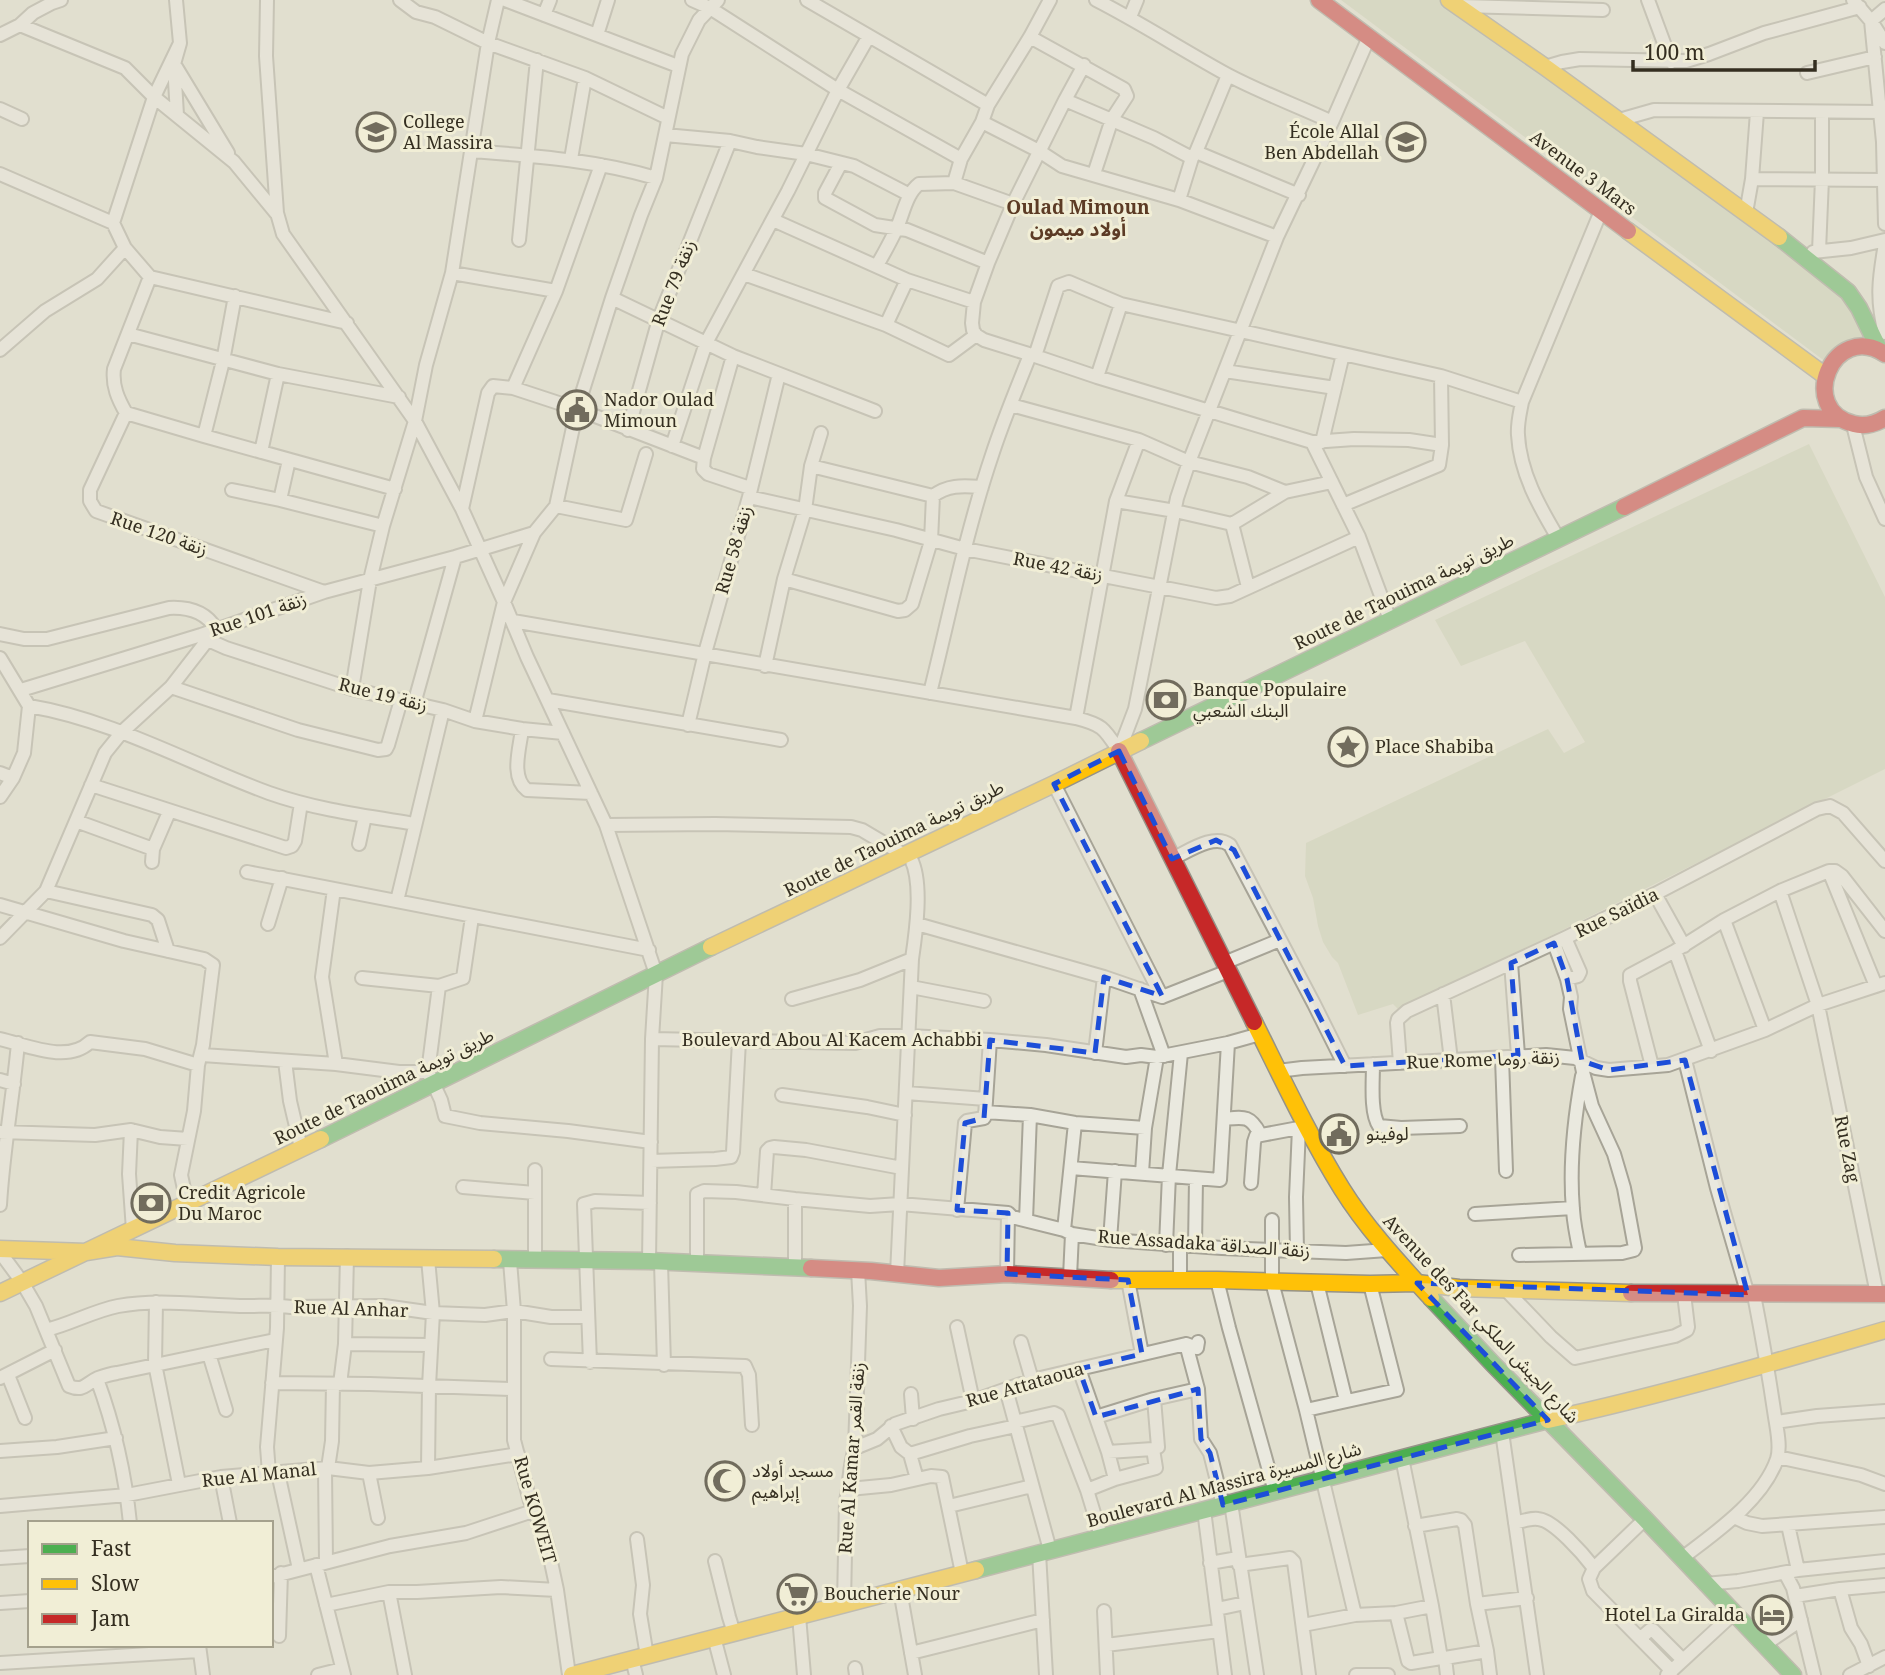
<svg xmlns="http://www.w3.org/2000/svg" width="1885" height="1675" font-family="'Noto Serif','Noto Sans Arabic',serif">
<style>
.green{fill:#cbd1b3}
.lines{fill:none;stroke-linecap:round;stroke-linejoin:round}
.street-casing{stroke:#a7a497;stroke-width:16}
.fast-casing{stroke:#969388;stroke-width:19}
.slow-casing{stroke:#969388;stroke-width:19}
.jam-casing{stroke:#969388;stroke-width:19}
.street{stroke:#eae9df;stroke-width:12}
.fast{stroke:#4caf50;stroke-width:16}
.slow{stroke:#ffc107;stroke-width:16}
.jam{stroke:#c62828;stroke-width:16}
.marked{fill:none;stroke:#1d4ed8;stroke-width:5;stroke-dasharray:14 9;stroke-linejoin:round}
.labels{text-anchor:middle;stroke-width:6;stroke-linejoin:round;paint-order:stroke}
.poi-label{font-size:18px;fill:#342e20;stroke:#f1eed6;text-anchor:start}
.street-label{font-size:18px;fill:#342e20;stroke:#f1eed6}
.neighbourhood-label{font-size:19px;font-weight:bold;fill:#5c3b25;stroke:#f1eed6}
</style>
<rect width="100%" height="100%" fill="#e1dfcf"/>
<path class="green" d="M1341 0H1443L1836 289 1871 336C1847 339 1840 344 1826 362Z
M1809 444 1885 597V769L1400 1011 1393 1004 1358 1015 1338 963 1332 957 1323 942 1318 926 1313 898 1305 876 1306 843 1548 729 1564 753 1585 742 1525 641 1461 666 1435 620Z"/>
<g class="lines">
<g class="street-casing">
<path id="street" d="M176 0 180 43 174 64 177 115
M267 0 266 56 277 213 283 234 415 421 462 509 504 602 527 657 606 825 656 974 652 1039 649 1261
M400 0 416 12 435 17 488 43 585 78 668 118
M505 0 678 66
M692 0 710 8 838 90 961 159
M807 0 988 105
M1096 0C1141 23 1184 51 1228 75 1262 93 1298 106 1332 122
M1648 0 1671 62
M1853 0 1871 21 1885 43
M1461 6 1603 10
M1885 9 1871 21 1883 142 1885 224
M544 15 550 0
M1130 17 1137 0
M20 25 125 68 154 97 234 162 276 213
M0 35 20 25 33 13 52 3 61 0
M597 35 608 0
M1030 37 1124 89 1127 96 1112 119 1094 174
M1084 65 1065 100 1013 204 988 263 974 302 972 323 973 330 976 335 984 340 1035 356 1097 377 1312 442 1354 439 1409 440 1442 445 1441 376
M176 67 228 153
M1545 67 1562 62 1580 59 1686 61 1709 54 1764 33 1860 7
M1807 73 1875 57
M1065 100 1154 138 1192 158
M0 109 22 119
M1619 120 1654 110 1880 112
M982 122 1039 151 1062 166 1179 200 1277 237
M665 135 730 141 757 147 806 154 854 166 910 195
M472 151C535 156 595 160 656 178
M1196 152 1299 195
M571 159 585 78
M841 163 825 193V198L875 225 907 230 988 263
M0 174 113 223 125 248 150 277 347 323
M1752 179 1883 180
M954 183 961 159 982 122 988 105 1030 37 1050 0
M1179 200 1192 158 1196 152 1228 75
M1746 213 1752 179 1757 112
M773 220 907 280 974 302
M113 223 154 97 180 43
M519 240 537 60
M1885 244C1879 278 1876 300 1885 333
M1819 251 1822 179V112
M1813 252 1851 248 1885 240
M877 265C884 254 890 242 896 230 903 215 906 194 919 184L954 183 1013 204
M452 273 556 291
M744 274 886 325 949 355 976 335
M150 277 114 369C112 386 118 399 126 413L204 436 395 489
M612 298 733 356 875 411
M886 325 907 280
M128 334 278 374 399 397
M0 350 45 311 97 279 125 248
M733 356 704 458 703 469 708 474 750 488
M1035 356 1058 286 1069 282 1121 304 1441 376 1522 402
M1225 371 1335 388
M1097 377 1121 304
M513 388 556 291 601 165
M1011 405 1139 440 1189 462 1248 477 1285 492
M126 413 90 490V501L96 511 324 592
M1853 425 1866 477 1885 519
M628 430 659 319 730 141
M204 436 223 361 235 296
M1312 442 1359 537 1390 620
M1322 442 1343 354
M672 446 706 343 788 191 838 90 869 36
M261 452 278 374
M811 466 933 496C949 484 964 486 982 487
M232 490 280 500 383 526
M749 497 896 530 965 549 1216 598 1230 596 1359 537
M280 500 289 460
M1116 501 1175 511 1232 524 1285 492 1332 482
M1343 505 1439 465 1442 445
M556 506 626 520 646 454
M462 509 488 393 493 386 513 388 577 409 704 458
M1232 524 1248 587
M1558 538C1539 506 1520 473 1518 435 1517 424 1520 413 1522 402L1601 211
M784 579 898 611 905 610 912 604 931 541 933 496
M513 621 1076 718C1103 725 1104 728 1119 751
M0 634 24 639H47L169 608C188 607 206 612 216 629L171 687 122 732 105 753 46 891 0 938
M208 640 226 648 352 689 443 710 475 721 522 729 563 733
M0 658 29 706 24 753 13 778 0 797
M765 666 784 579 805 510 811 466 821 433
M171 687 298 730 378 750 386 749 388 745 401 700
M352 689 370 580 383 526 415 421 426 365 452 273 488 43 498 0
M21 690 201 635 324 592 455 557 534 533
M930 693C950 613 966 532 992 455 1003 421 1017 388 1030 355
M548 700 781 740
M414 704 455 557
M29 706C113 720 190 764 269 793 317 810 366 816 415 824
M1076 718 1116 501 1139 440
M475 721 504 602 534 533 556 506 577 409 612 298 641 215 656 178 682 54 699 20 718 0
M688 725 705 653 749 497 779 374
M522 729C520 748 510 777 527 790L591 793
M1119 751 1135 709 1177 498 1189 462 1277 237 1332 122 1369 37
M0 773 13 778
M1054 784 1162 997
M91 785 286 848 292 846 295 841 301 803
M76 821 153 849
M606 825 715 824 851 827 862 830 911 859C923 883 916 932 912 959L897 1274
M359 844 365 816
M1172 859C1189 851 1214 833 1230 845L1314 1004 1345 1066
M152 862 153 849 169 812
M1829 871 1876 986
M247 872 649 950
M334 889 322 977 336 1064
M46 891 152 915 158 920 168 951
M1780 891 1818 1005 1877 1294
M1655 894 1684 946
M397 901 443 710
M0 905 124 941 204 959 213 965 203 1045 198 1065 194 1111 181 1175 187 1203
M472 917 463 978 439 986 428 1072 441 1100 445 1116 480 1123 568 1131 651 1142
M1724 920 1765 1030
M268 924 282 878
M917 924 1104 977 1162 997
M1565 938 1580 972 1578 976 1567 979
M1675 951 1711 1051
M1224 963 1280 940
M1511 963 1518 1055
M362 978 439 986
M911 987 984 1001
M1140 989 1164 1056
M1443 994 1451 1060
M1162 997 1228 971
M792 999 860 980 912 959
M0 1039C27 1045 67 1064 90 1042L145 1049 198 1065
M652 1039 855 1043 880 1036H908L990 1040 1046 1045 1126 1057 1141 1055 1157 1057 1228 1043 1260 1034
M1095 1053 1104 977
M202 1055 336 1064 399 1072H428
M1502 1058 1506 1171
M1685 1060 1717 1188 1748 1295
M285 1061 290 1101 301 1148
M1400 1063 1397 1023 1398 1019 1407 1011 1565 938 1655 894 1817 809 1830 806 1843 813 1885 861
M1373 1064C1373 1081 1370 1113 1379 1126L1401 1128 1460 1126
M1652 1066 1630 981V975L1675 951 1724 920 1780 891 1829 871H1835L1842 876 1885 931
M1278 1071 1302 1068 1546 1055 1575 1058 1596 1068 1609 1070 1668 1065 1765 1030 1818 1005 1885 983
M0 1080 14 1084
M906 1093 986 1099
M782 1095 867 1107 905 1115
M985 1112 1030 1115 1075 1123 1145 1128
M1224 1119C1244 1117 1250 1115 1260 1134
M131 1130 129 1174 133 1230
M0 1132 95 1135 131 1130 160 1137 188 1139
M651 1161 715 1159 731 1157 733 1152 739 1041
M1071 1168 1220 1180 1228 1043
M1142 1173 1145 1128 1157 1057
M1251 1183 1254 1142 1256 1136 1304 1127
M463 1187 535 1193
M764 1195 767 1151 770 1148 774 1147 806 1150 902 1168
M795 1199V1268
M0 1205C3 1151 13 1098 18 1043
M957 1210 965 1123 967 1121 984 1118 985 1116 990 1040
M1475 1214 1573 1208
M1026 1220 1030 1115
M1272 1220V1282L1306 1410 1355 1615
M1064 1230 1075 1123
M1110 1240 1115 1171
M1166 1245 1169 1175 1181 1053
M1180 1245V1281
M1195 1246 1196 1179
M1297 1251 1296 1197 1299 1128
M0 1252 22 1282 36 1306 69 1386C84 1392 85 1384 98 1378 104 1376 111 1374 117 1373L275 1340
M1580 1253C1577 1239 1574 1225 1573 1210 1569 1165 1574 1120 1582 1076
M1519 1255 1622 1253 1634 1250 1635 1248 1624 1188 1614 1154 1592 1106 1583 1072 1570 1009 1571 997 1567 979 1554 943
M428 1259 433 1313 429 1386 428 1468
M535 1260V1170
M510 1261 514 1311V1440L530 1501 544 1534 548 1548 557 1590 569 1675
M661 1263 664 1365
M697 1264V1194L704 1191 736 1192 795 1199 870 1206 900 1204 1008 1213 1012 1217 1064 1230 1072 1234 1110 1240 1222 1248 1346 1253 1387 1250
M1007 1274 1008 1213
M1070 1277 1072 1234
M1128 1280 1142 1354
M1217 1280 1229 1328 1275 1492
M1317 1283 1346 1401
M1506 1290 1551 1337 1575 1358 1675 1336 1687 1330 1688 1327 1684 1294
M156 1302 155 1364 179 1484
M957 1327 973 1401
M46 1330C71 1324 93 1311 118 1306 161 1298 205 1306 248 1306 263 1306 276 1305 291 1307L384 1306 433 1313 485 1315 514 1311 551 1317H588
M1021 1342 1032 1380
M345 1344 430 1345
M1186 1344 1198 1389 1201 1439 1210 1453 1223 1505
M209 1354 226 1410
M551 1359 745 1366 749 1375 752 1425
M590 1362 584 1204 595 1201 650 1203
M1079 1369 1108 1452 1115 1479 1087 1490
M8 1375 25 1418
M0 1378 55 1350
M97 1379C114 1425 125 1473 130 1523
M272 1383 370 1384 513 1389
M340 1384 345 1344 347 1256
M1006 1389 1050 1550
M911 1394 913 1419
M1306 1410 1397 1390 1370 1284
M1096 1417 1154 1399 1198 1389
M1015 1422 1054 1413 1058 1415 1087 1490 1101 1536
M1776 1422 1817 1416 1885 1411
M891 1426 901 1447 910 1454 917 1479
M1502 1432 1537 1675
M855 1448 877 1439 895 1424 939 1409 973 1401 1032 1380 1186 1344 1197 1348 1198 1342
M0 1451 57 1447 116 1438
M1108 1452 1153 1449 1158 1447 1154 1399
M910 1454 970 1436 1016 1426
M1778 1457 1861 1475 1885 1484
M1402 1458 1432 1606 1441 1658H1445
M328 1468 332 1441 333 1384
M325 1469 326 1561
M269 1473 267 1447 277 1328 278 1257
M278 1473 299 1569
M369 1473 378 1518
M221 1477 230 1523
M1115 1479 1156 1468 1153 1449
M849 1489 891 1485 931 1476 942 1477 962 1573
M1231 1503 1257 1675
M0 1506 127 1495 221 1477 328 1468 369 1473 428 1468 518 1454
M949 1506 1032 1486
M1204 1510 1225 1675
M1734 1517 1747 1523 1762 1526 1885 1517
M1515 1523C1522 1521 1531 1518 1538 1519 1554 1520 1584 1555 1594 1568L1589 1579 1593 1591 1672 1671
M1788 1525 1798 1570
M1415 1526 1457 1519 1461 1520 1465 1525 1477 1604 1487 1651 1490 1675
M637 1539 643 1585 640 1614 647 1656
M1039 1553 1046 1675
M0 1558 30 1556
M1682 1558C1715 1533 1763 1500 1777 1459 1781 1447 1777 1430 1775 1417 1769 1376 1762 1336 1754 1295
M715 1561 729 1617 734 1633
M1210 1563 1238 1558
M316 1565 344 1675
M1239 1565 1290 1558 1294 1562 1309 1675
M1594 1568 1645 1519
M1785 1573 1793 1588 1814 1675
M271 1577 390 1546 466 1533 533 1511
M1705 1584 1738 1581 1798 1570 1885 1561
M1840 1589 1851 1628 1861 1644 1869 1666
M900 1590 915 1675
M389 1592 405 1675
M1795 1596 1840 1589 1885 1585
M0 1603 30 1601
M844 1604 846 1501C850 1482 849 1467 855 1448L860 1306 858 1270
M1477 1604 1527 1598
M326 1605 389 1592H417L501 1587 557 1590
M1217 1609 1245 1603
M1104 1611 1107 1675
M1396 1613 1408 1661 1411 1663 1441 1658
M799 1616 804 1675
M1303 1625 1355 1615 1396 1613 1432 1606
M279 1636 281 1573
M714 1637 724 1675
M1643 1640V1636L1650 1630H1653L1683 1660
M199 1645 203 1675
M1106 1645 1219 1631
M1764 1645 1801 1620
M911 1653 1043 1620
M632 1659 636 1675
M0 1663 199 1651
M855 1668 856 1675
M318 1675 342 1669
M1356 1675H1388
M1447 1675 1445 1658 1487 1651
M1667 1675 1734 1613
M1850 1675 1885 1657"/>
</g>
<g class="fast-casing">
<path id="fast" d="M1779 237 1848 292 1859 308 1880 351
M1141 741 1624 507
M321 1139 711 947
M494 1259 649 1261 811 1268
M1431 1298 1493 1364 1645 1519 1793 1675
M976 1570 1548 1420"/>
</g>
<g class="slow-casing">
<path id="slow" d="M1449 0 1545 67 1779 237
M1628 231 1824 375
M711 947 1054 784 1141 741
M1254 1022C1282 1078 1309 1136 1342 1189 1367 1229 1400 1264 1431 1298
M0 1249 86 1252 117 1247 175 1253 278 1257 494 1259
M1111 1280H1217L1370 1284 1417 1283 1459 1288 1631 1293
M0 1293 321 1139
M1548 1420C1662 1395 1773 1363 1885 1330
M572 1675 976 1570"/>
</g>
<g class="jam-casing">
<path id="jam" d="M1319 0 1628 231
M1885 354C1833 320 1796 410 1854 424 1865 427 1875 424 1885 418
M1624 507 1803 418 1841 419
M1119 751 1254 1022
M811 1268 871 1271 939 1278 1007 1274 1111 1280
M1631 1293 1885 1294"/>
</g>
<use href="#street" class="street"/>
<use href="#fast" class="fast"/>
<use href="#slow" class="slow"/>
<use href="#jam" class="jam"/>
</g>
<path d="M0 0H1885V1675H0ZM1119 751 1172 859 1216 840 1234 850 1345 1066 1518 1055 1511 963 1554 943 1567 979 1582 1061 1609 1070 1685 1060 1748 1295 1417 1283 1548 1420 1223 1505 1210 1453 1201 1439 1198 1389 1096 1417 1079 1369 1142 1354 1128 1280 1007 1274 1008 1213 957 1210 965 1123 984 1118 990 1040 1095 1053 1104 977 1162 996 1054 784Z" fill="#e1dfcf" fill-opacity=".55" fill-rule="evenodd"/>
<path class="marked" d="M1119 751 1172 859 1216 840 1234 850 1345 1066 1518 1055 1511 963 1554 943 1567 979 1582 1061 1609 1070 1685 1060 1748 1295 1417 1283 1548 1420 1223 1505 1210 1453 1201 1439 1198 1389 1096 1417 1079 1369 1142 1354 1128 1280 1007 1274 1008 1213 957 1210 965 1123 984 1118 990 1040 1095 1053 1104 977 1162 996 1054 784Z"/>
<defs>
<g id="university-ring" transform="scale(2.0125)"><circle r="9.5" fill="#f1eed6" stroke="#716c5d" stroke-width="1.5"/><path d="M0-5L7-2L0 1L-7-2ZM-4 1L0 2.5L4 1V4Q0 6-4 4Z" fill="#716c5d"/></g>
<g id="school-ring" transform="scale(2.0125)"><circle r="9.5" fill="#f1eed6" stroke="#716c5d" stroke-width="1.5"/><path d="M0-5L7-2L0 1L-7-2ZM-4 1L0 2.5L4 1V4Q0 6-4 4Z" fill="#716c5d"/></g>
<g id="civic-ring" transform="scale(2.0125)"><circle r="9.5" fill="#f1eed6" stroke="#716c5d" stroke-width="1.5"/><path d="M-.6-6.5H3V-4.5H.6V-3L4-1V1h2V6H-6V1h2V-1L-.6-3ZM-1.2 2.5V6h2.4V2.5Z" fill="#716c5d"/></g>
<g id="bank-ring" transform="scale(2.0125)"><circle r="9.5" fill="#f1eed6" stroke="#716c5d" stroke-width="1.5"/><path d="M-6-4H6V4H-6ZM0-2.3a2.3 2.3 0 1 0 0 4.6a2.3 2.3 0 1 0 0-4.6Z" fill="#716c5d"/></g>
<g id="sight-ring" transform="scale(2.0125)"><circle r="9.5" fill="#f1eed6" stroke="#716c5d" stroke-width="1.5"/><path d="M0-6L1.8-2.2L6-1.7L2.9 1.2L3.7 5.4L0 3.3L-3.7 5.4L-2.9 1.2L-6-1.7L-1.8-2.2Z" fill="#716c5d"/></g>
<g id="mosque-ring" transform="scale(2.0125)"><circle r="9.5" fill="#f1eed6" stroke="#716c5d" stroke-width="1.5"/><path d="M3.5-4.9A6 6 0 1 0 3.5 4.9A5 5 0 1 1 3.5-4.9Z" fill="#716c5d"/></g>
<g id="supermarket-ring" transform="scale(2.0125)"><circle r="9.5" fill="#f1eed6" stroke="#716c5d" stroke-width="1.5"/><path d="M-6-5.5h2.5l.6 2H6L4.5 2H-2.5L-4.4-4H-6ZM-1.5 3.2a1.3 1.3 0 1 0 .1 0ZM3 3.2a1.3 1.3 0 1 0 .1 0Z" fill="#716c5d"/></g>
<g id="hotel-ring" transform="scale(2.0125)"><circle r="9.5" fill="#f1eed6" stroke="#716c5d" stroke-width="1.5"/><path d="M-6-4.5h1.5V1H6V5H4.5V3h-9V5H-6ZM-4 0a1.8 1.8 0 1 1 3.6 0ZM.5 0V-2.5h3Q6-2.5 6 0Z" fill="#716c5d"/></g>
</defs>
<g fill-rule="evenodd">
<use href="#university-ring" x="376" y="132"/>
<use href="#school-ring" x="1406" y="142"/>
<use href="#civic-ring" x="577" y="410"/>
<use href="#bank-ring" x="1166" y="700"/>
<use href="#sight-ring" x="1348" y="747"/>
<use href="#civic-ring" x="1339" y="1134"/>
<use href="#bank-ring" x="151" y="1203"/>
<use href="#mosque-ring" x="725" y="1481"/>
<use href="#supermarket-ring" x="797" y="1594"/>
<use href="#hotel-ring" x="1772" y="1615"/>
</g>
<g class="labels">
<g class="poi-label">
<text x="403" y="128">College<tspan x="403" dy="21">Al Massira</tspan></text>
<text x="1379" y="138" text-anchor="end">École Allal<tspan x="1379" dy="21">Ben Abdellah</tspan></text>
<text x="604" y="406">Nador Oulad<tspan x="604" dy="21">Mimoun</tspan></text>
<text x="1193" y="696">Banque Populaire<tspan x="1193" dy="21">البنك الشعبي</tspan></text>
<text x="1375" y="753">Place Shabiba</text>
<text x="1366" y="1140">لوفينو</text>
<text x="178" y="1199">Credit Agricole<tspan x="178" dy="21">Du Maroc</tspan></text>
<text x="752" y="1477">مسجد أولاد<tspan x="752" dy="21">إبراهيم</tspan></text>
<text x="824" y="1600">Boucherie Nour</text>
<text x="1745" y="1621" text-anchor="end">Hotel La Giralda</text>
</g>
<g class="street-label">
<text transform="translate(1583 173) rotate(37)" y="6">Avenue 3 Mars</text>
<text transform="translate(674 283) rotate(-69)" y="6">Rue 79 زنقة</text>
<text transform="translate(159 534) rotate(19)" y="6">Rue 120 زنقة</text>
<text transform="translate(734 550) rotate(-74)" y="6">Rue 58 زنقة</text>
<text transform="translate(1058 567) rotate(11)" y="6">Rue 42 زنقة</text>
<text transform="translate(1404 592) rotate(-26)" y="6">Route de Taouima طريق تويمة</text>
<text transform="translate(258 615) rotate(-19)" y="6">Rue 101 زنقة</text>
<text transform="translate(383 695) rotate(14)" y="6">Rue 19 زنقة</text>
<text transform="translate(894 839) rotate(-26)" y="6">Route de Taouima طريق تويمة</text>
<text transform="translate(1617 913) rotate(-26)" y="6">Rue Saïdia</text>
<text x="832" y="1046">Boulevard Abou Al Kacem Achabbi</text>
<text transform="translate(1483 1060) rotate(-2)" y="6">Rue Rome زنقة روما</text>
<text transform="translate(384 1087) rotate(-26)" y="6">Route de Taouima طريق تويمة</text>
<text transform="translate(1847 1149) rotate(79)" y="6">Rue Zag</text>
<text transform="translate(1204 1244) rotate(4)" y="6">Rue Assadaka زنقة الصداقة</text>
<text transform="translate(351 1309) rotate(2)" y="6">Rue Al Anhar</text>
<text transform="translate(1481 1319) rotate(47)" y="6">Avenue des Far شارع الجيش الملكي</text>
<text transform="translate(1025 1385) rotate(-16)" y="6">Rue Attataoua</text>
<text transform="translate(852 1458) rotate(-86)" y="6">Rue Al Kamar زنقة القمر</text>
<text transform="translate(259 1475) rotate(-6)" y="6">Rue Al Manal</text>
<text transform="translate(1224 1485) rotate(-15)" y="6">Boulevard Al Massira شارع المسيرة</text>
<text transform="translate(535 1510) rotate(74)" y="6">Rue KOWEIT</text>
</g>
<g class="neighbourhood-label">
<text x="1078" y="214">Oulad Mimoun<tspan x="1078" dy="22">أولاد ميمون</tspan></text>
</g>
</g>
<rect x="28" y="1521" width="245" height="126" fill="#f1eed6" stroke="#a5a18d" stroke-width="2"/>
<rect x="42" y="1544" width="35" height="10" fill="#4caf50" stroke="#a5a18d" stroke-width="2"/>
<text x="91" y="1556" font-size="21" fill="#342e20">Fast</text>
<rect x="42" y="1579" width="35" height="10" fill="#ffc107" stroke="#a5a18d" stroke-width="2"/>
<text x="91" y="1591" font-size="21" fill="#342e20">Slow</text>
<rect x="42" y="1614" width="35" height="10" fill="#c62828" stroke="#a5a18d" stroke-width="2"/>
<text x="91" y="1626" font-size="21" fill="#342e20">Jam</text>
<path d="M1633 60v10h182v-10" fill="none" stroke="#342e20" stroke-width="3.5"/>
<text x="1644" y="60" font-size="21" fill="#342e20" stroke="#f1eed6" stroke-width="5" paint-order="stroke">100 m</text>
</svg>
